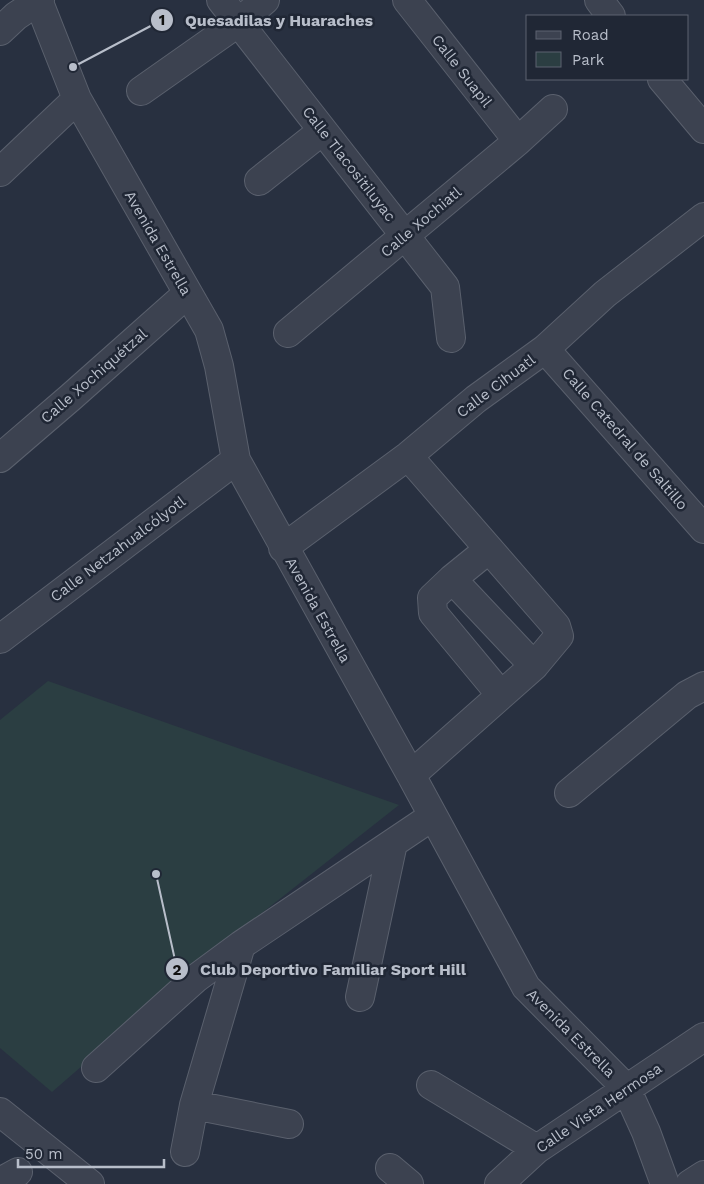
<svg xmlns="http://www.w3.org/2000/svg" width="704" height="1184" font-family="'Work Sans',sans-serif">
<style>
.green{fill:#2b3e42}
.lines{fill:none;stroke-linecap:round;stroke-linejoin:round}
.minor-casing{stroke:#5a606d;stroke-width:30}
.minor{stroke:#3c4250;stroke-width:28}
.labels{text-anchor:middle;stroke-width:5;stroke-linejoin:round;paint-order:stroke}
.street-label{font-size:15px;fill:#b8beca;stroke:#202735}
.leader{fill:none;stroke:#b8beca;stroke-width:2}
.callout-dot{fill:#b8beca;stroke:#202735;stroke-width:2}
.mark-label{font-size:15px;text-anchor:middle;font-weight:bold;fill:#111}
.callout-label{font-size:16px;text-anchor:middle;font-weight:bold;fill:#b8beca;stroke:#202735;stroke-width:5;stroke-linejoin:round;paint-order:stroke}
</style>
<rect width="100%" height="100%" fill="#283040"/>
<path class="green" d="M48 681 399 805 225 942 52 1092 0 1048V720Z"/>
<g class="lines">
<g class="minor-casing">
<path id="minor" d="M38 0 77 99 209 330 219 366 236 460 411 775 526 987 626 1088 646 1132 665 1184
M221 0 445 287 451 338
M407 0 518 141
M599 0 611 16
M0 31 16 16 40 0
M662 79 704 129
M141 91 239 22 265 0
M0 172 77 99
M259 181 322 131
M288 333 518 141 553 109
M545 349 704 529
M408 456 556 626 559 636 534 666 411 775
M0 458 71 397 187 294
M283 548 408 456 476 399 545 349 605 294 704 217
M489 549 452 579 432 598 433 613 501 695
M452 579 534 666
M0 639 236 460
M569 793 687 695 704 686
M360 997 393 843
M96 1068 195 979 241 945 433 816
M431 1085 537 1149
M194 1105 289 1124
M0 1112 90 1184
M185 1152 194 1105 241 945
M390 1168 409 1184
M0 1182 18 1172
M499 1184 537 1149 704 1037
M690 1184 704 1175"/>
</g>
<use href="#minor" class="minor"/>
</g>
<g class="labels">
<g class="street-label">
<text transform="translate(462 71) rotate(52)" y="5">Calle Suapil</text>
<text transform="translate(349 164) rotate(52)" y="5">Calle Tlacositiluyac</text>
<text transform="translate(421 222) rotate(-40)" y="5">Calle Xochiatl</text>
<text transform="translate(158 243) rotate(60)" y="5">Avenida Estrella</text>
<text transform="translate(94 376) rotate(-41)" y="5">Calle Xochiquétzal</text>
<text transform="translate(496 386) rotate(-37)" y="5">Calle Cihuatl</text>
<text transform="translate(625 439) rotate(49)" y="5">Calle Catedral de Saltillo</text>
<text transform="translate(118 549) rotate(-37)" y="5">Calle Netzahualcólyotl</text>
<text transform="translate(318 610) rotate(61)" y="5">Avenida Estrella</text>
<text transform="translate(571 1033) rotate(45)" y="5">Avenida Estrella</text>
<text transform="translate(599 1108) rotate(-34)" y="5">Calle Vista Hermosa</text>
</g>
</g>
<path class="leader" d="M73 67L162 20M156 874L177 969"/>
<g class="callout-dot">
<circle cx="73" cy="67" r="5"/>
<circle cx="156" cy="874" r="5"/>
<circle cx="162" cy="20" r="12"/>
<circle cx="177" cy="969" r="12"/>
</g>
<g class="mark-label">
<text x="162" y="25">1</text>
<text x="177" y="975">2</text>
</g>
<g class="callout-label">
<text x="279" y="26">Quesadilas y Huaraches</text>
<text x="333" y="975">Club Deportivo Familiar Sport Hill</text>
</g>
<rect x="526" y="15" width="162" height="65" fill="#202735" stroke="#5d6371"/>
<rect x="536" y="31" width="25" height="8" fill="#3c4250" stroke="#5d6371"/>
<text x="572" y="40" font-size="15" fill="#b8beca">Road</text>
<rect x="536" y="52" width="25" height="15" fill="#2b3e42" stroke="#5d6371"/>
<text x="572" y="65" font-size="15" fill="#b8beca">Park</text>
<path d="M18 1159v8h146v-8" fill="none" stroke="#b8beca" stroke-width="2.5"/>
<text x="25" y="1159" font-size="15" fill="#b8beca" stroke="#202735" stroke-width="4" paint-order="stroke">50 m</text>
</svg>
